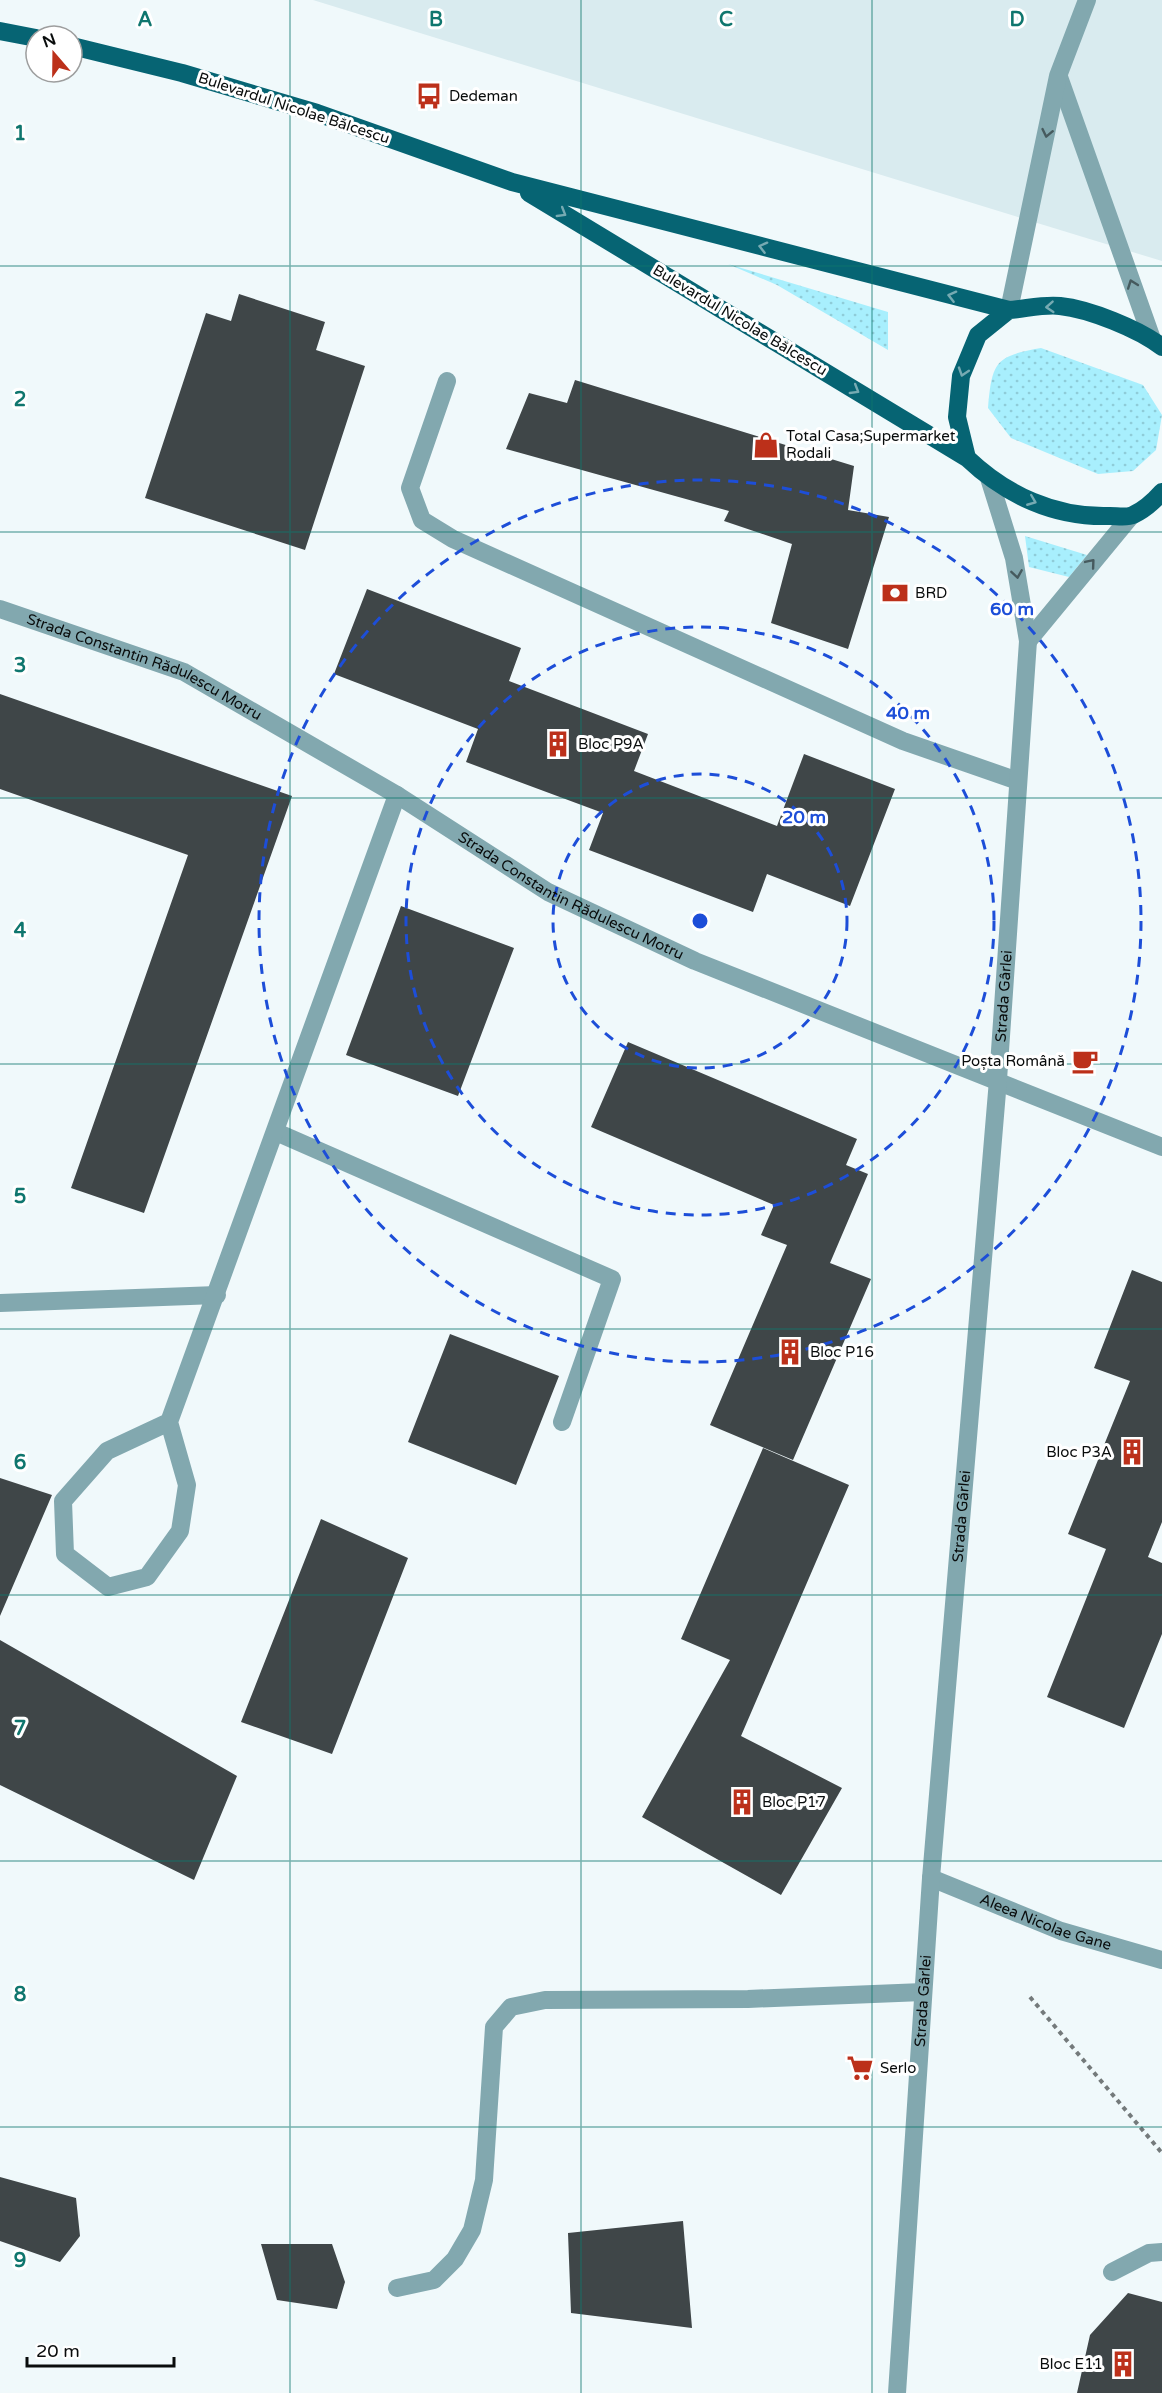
<svg xmlns="http://www.w3.org/2000/svg" width="1162" height="2393" viewBox="0 0 1162 2393" font-family="'Varela Round',sans-serif">
	<style>
		.built { fill: #d9ebef }
		.grass { fill: url(#grass-dots) }
		.building { fill: #3f4648 }
		.lines { fill: none; stroke-linecap: round; stroke-linejoin: round }
		.path { stroke: #747a7b; stroke-width: 4; stroke-dasharray: 4.5 4.5; stroke-linecap: butt }
		.minor { stroke: #82a8af; stroke-width: 18 }
		.major { stroke: #066473; stroke-width: 18 }
		.oneway { stroke: #465a5e }
		.oneway2 { stroke: #76aab2 }
		.grid { fill: none; stroke: #0f766e; stroke-width: 1.5; stroke-opacity: 0.55 }
		.ring { fill: none; stroke: #1d4ed8; stroke-width: 3; stroke-dasharray: 10 8 }
		.labels { text-anchor: middle; dominant-baseline: central; stroke-width: 6; stroke-linejoin: round; paint-order: stroke }
		.poi-label { font-size: 15px; fill: #090c0c; stroke: #fff; text-anchor: start }
		.street-label { font-size: 15px; fill: #090c0c; stroke: #fff }
		.grid-label { font-size: 20px; text-anchor: middle; font-weight: bold; fill: #0f766e; stroke: #fff; stroke-width: 6; stroke-linejoin: round; paint-order: stroke }
		.centre { fill: #1d4ed8; stroke: #fff; stroke-width: 3 }
		.ring-label { font-size: 18px; text-anchor: middle; font-weight: bold; fill: #1d4ed8; stroke: #fff; stroke-width: 6; stroke-linejoin: round; paint-order: stroke }
	</style>
	<defs>
		<pattern id="grass-dots" width="8" height="8" patternUnits="userSpaceOnUse" patternTransform="scale(1.5)"><rect width="8" height="8" fill="#a8effd"/><path d="M2 2h.1M6 6h.1" fill="none" stroke="#8fccd8" stroke-width="1.8" stroke-linecap="round"/></pattern>
	</defs>
	<rect width="100%" height="100%" fill="#f0f9fb"/>
	<path class="built" d="M313,0h849v261l-79,-24z"/>
	<path class="grass" d="M728,264l160,48v38l-111,-65z
		M1041,348l102,37 19,30 -6,35 -23,21 -35,3 -87,-36 -23,-30c4,-46 7,-52 53,-60z
		M1025,536l62,19 -18,22 -40,-10z"/>
	<path class="building" d="M239,294l86,28 -9,28 49,16 -60,184 -160,-52 61,-185 25,8z
		M575,380l279,86 -6,44 41,7 -41,132 -77,-26 21,-79 -68,-23 5,-10 -223,-62 23,-56 38,10z
		M367,589l154,59 -12,33 139,53 -14,37 143,55 27,-72 91,35 -45,117 -83,-32 -14,38 -164,-62 14,-37 -137,-51 12,-33 -144,-55z
		M0,694l292,102 -148,417 -73,-25 117,-333 -188,-66z
		M401,906l113,42 -56,148 -112,-41z
		M628,1042l229,97 -11,26 22,9 -38,89 41,16 -78,181 -83,-35 77,-180 -26,-10 13,-30 -183,-78z
		M1132,1270l30,12v240l-14,35 14,6v71l-38,94 -77,-31 59,-148 -38,-15 62,-153 -36,-13z
		M450,1334l109,42 -43,109 -108,-43z
		M763,1448l86,37 -108,251 101,52 -61,107 -139,-78 88,-157 -49,-21z
		M0,1478l52,17 -52,121z
		M321,1519l87,39 -76,196 -91,-32z
		M0,1640l237,136 -43,104 -194,-95z
		M0,2177l76,21 4,38 -20,26 -60,-21z
		M683,2221l9,107 -121,-15 -3,-80z
		M261,2244h71l13,38 -8,27 -60,-9z
		M1128,2293l34,9v91h-85l13,-58z"/>
	<g class="lines">
		<path class="path" d="M1030,1997l132,156"/>
		<g class="minor">
			<path d="M1059,77l93,262"/>
			<path d="M1009,310l49,-234 29,-76"/>
			<path d="M447,381l-37,107 12,32 31,19 450,202 115,40"/>
			<path id="s1" d="M0,609l184,63 213,123 151,97 147,69 467,186"/>
			<path d="M1028,641l103,-125"/>
			<path d="M276,1132l336,147 -50,143"/>
			<path d="M0,1303l217,-8"/>
			<path d="M169,1422l-62,29 -44,50 2,53 43,33 39,-10 33,-46 7,-46 -18,-63 228,-627"/>
			<path id="s2" d="M931,1878l130,53 101,29"/>
			<path d="M1112,2272l37,-19 13,-1"/>
			<path d="M397,2288l37,-8 21,-21 17,-29 12,-50 10,-153 17,-20 34,-7 203,-1 175,-7"/>
			<path id="s3" d="M897,2393l34,-515 67,-798 30,-439 -14,-83 -25,-80"/>
		</g>
		<path class="major" d="M0,31l36,7
			M72,46l110,27 135,40 195,69 497,128c16,-1 35,-6 51,-4 29,3 79,23 102,41
			M529,193l438,265c39,37 88,60 143,58 7,0 17,2 23,-1 11,-5 21,-14 29,-23
			M967,458l-10,-41 4,-41 17,-41 31,-25"/>
	</g>
	<defs><path id="oneway-chevron" d="M-2-3.5L2.5 0L-2 3.5" fill="none" stroke-width="1.6" stroke-linecap="round" stroke-linejoin="round" transform="scale(1.5)"/></defs>
	<g class="oneway">
		<use href="#oneway-chevron" transform="translate(1047 133) rotate(102)"/>
		<use href="#oneway-chevron" transform="translate(1132 284) rotate(-110)"/>
		<use href="#oneway-chevron" transform="translate(1091 563) rotate(-50)"/>
		<use href="#oneway-chevron" transform="translate(1017 574) rotate(81)"/>
	</g>
	<g class="oneway2">
		<use href="#oneway-chevron" transform="translate(562 213) rotate(31)"/>
		<use href="#oneway-chevron" transform="translate(763 247) rotate(-166)"/>
		<use href="#oneway-chevron" transform="translate(952 296) rotate(-166)"/>
		<use href="#oneway-chevron" transform="translate(1050 307) rotate(176)"/>
		<use href="#oneway-chevron" transform="translate(963 372) rotate(108)"/>
		<use href="#oneway-chevron" transform="translate(855 390) rotate(31)"/>
		<use href="#oneway-chevron" transform="translate(1032 501) rotate(22)"/>
	</g>
	<path class="grid" d="M290,0v2393M581,0v2393M872,0v2393M0,266h1162M0,532h1162M0,798h1162M0,1064h1162M0,1329h1162M0,1595h1162M0,1861h1162M0,2127h1162"/>
	<g class="ring">
		<circle cx="700" cy="921" r="147"/>
		<circle cx="700" cy="921" r="294"/>
		<circle cx="700" cy="921" r="441"/>
	</g>
	<defs>
		<g id="bus-bare" transform="scale(2.07)"><path d="M-5-6H5V4H4V6H2V4H-2V6H-4V4H-5ZM-3.5-4V0h7V-4ZM-3.5 1.2v1.5H-2V1.2ZM2 1.2v1.5H3.5V1.2Z" fill="#bc301a" stroke="#fff" stroke-width="2.5" paint-order="stroke"/></g>
		<g id="shop-bare" transform="scale(2.07)"><path d="M-5-2.5h2.3a2.7 3.5 0 0 1 5.4 0H5L5.5 6h-11ZM-1.5-2.5h3a1.5 2.3 0 0 0-3 0Z" fill="#bc301a" stroke="#fff" stroke-width="2.5" paint-order="stroke"/></g>
		<g id="bank-bare" transform="scale(2.07)"><path d="M-6-4H6V4H-6ZM0-2.3a2.3 2.3 0 1 0 0 4.6a2.3 2.3 0 1 0 0-4.6Z" fill="#bc301a" stroke="#fff" stroke-width="2.5" paint-order="stroke"/></g>
		<g id="building-bare" transform="scale(2.07)"><path d="M-4-6H4V6H1V3H-1V6H-4ZM-2.5-4.3h1.7v1.8h-1.7ZM.8-4.3h1.7v1.8H.8ZM-2.5-1h1.7V.8h-1.7ZM.8-1h1.7V.8H.8Z" fill="#bc301a" stroke="#fff" stroke-width="2.5" paint-order="stroke"/></g>
		<g id="cafe-bare" transform="scale(2.07)"><path d="M-5.5-4.5H6V0H3Q3 3.5 0 3.5H-2.5Q-5.5 3.5-5.5 0ZM3-3.2v2h1.7v-2ZM-6 4.5H4V6H-6Z" fill="#bc301a" stroke="#fff" stroke-width="2.5" paint-order="stroke"/></g>
		<g id="supermarket-bare" transform="scale(2.07)"><path d="M-6-5.5h2.5l.6 2H6L4.5 2H-2.5L-4.4-4H-6ZM-1.5 3.2a1.3 1.3 0 1 0 .1 0ZM3 3.2a1.3 1.3 0 1 0 .1 0Z" fill="#bc301a" stroke="#fff" stroke-width="2.5" paint-order="stroke"/></g>
	</defs>
	<g fill-rule="evenodd">
		<use href="#bus-bare" x="429" y="96"/>
		<use href="#shop-bare" x="766" y="445"/>
		<use href="#bank-bare" x="895" y="593"/>
		<use href="#building-bare" x="558" y="744"/>
		<use href="#cafe-bare" x="1085" y="1061"/>
		<use href="#building-bare" x="790" y="1352"/>
		<use href="#building-bare" x="1132" y="1452"/>
		<use href="#building-bare" x="742" y="1802"/>
		<use href="#supermarket-bare" x="860" y="2068"/>
		<use href="#building-bare" x="1123" y="2364"/>
	</g>
	<g class="labels">
		<g class="poi-label">
			<text x="449" y="96">Dedeman</text>
			<text x="786" y="436">Total Casa;Supermarket<tspan x="786" dy="17">Rodali</tspan></text>
			<text x="915" y="593">BRD</text>
			<text x="578" y="744">Bloc P9A</text>
			<text x="1065" y="1061" text-anchor="end">Poșta Română</text>
			<text x="810" y="1352">Bloc P16</text>
			<text x="1112" y="1452" text-anchor="end">Bloc P3A</text>
			<text x="762" y="1802">Bloc P17</text>
			<text x="880" y="2068">Serlo</text>
			<text x="1103" y="2364" text-anchor="end">Bloc E11</text>
		</g>
		<g class="street-label">
			<text transform="translate(294 108) rotate(18)">Bulevardul Nicolae Bălcescu</text>
			<text transform="translate(740 320) rotate(31)">Bulevardul Nicolae Bălcescu</text>
			<text stroke="none"><textPath href="#s1" startOffset="156">Strada Constantin Rădulescu Motru</textPath></text>
			<text stroke="none"><textPath href="#s1" startOffset="642">Strada Constantin Rădulescu Motru</textPath></text>
			<text stroke="none"><textPath href="#s3" startOffset="1401">Strada Gârlei</textPath></text>
			<text stroke="none"><textPath href="#s3" startOffset="879">Strada Gârlei</textPath></text>
			<text stroke="none"><textPath href="#s2" startOffset="123">Aleea Nicolae Gane</textPath></text>
			<text stroke="none"><textPath href="#s3" startOffset="393">Strada Gârlei</textPath></text>
		</g>
	</g>
	<g class="grid-label">
		<text x="145" y="26">A</text>
		<text x="436" y="26">B</text>
		<text x="726" y="26">C</text>
		<text x="1017" y="26">D</text>
		<text x="20" y="140">1</text>
		<text x="20" y="406">2</text>
		<text x="20" y="672">3</text>
		<text x="20" y="937">4</text>
		<text x="20" y="1203">5</text>
		<text x="20" y="1469">6</text>
		<text x="20" y="1735">7</text>
		<text x="20" y="2001">8</text>
		<text x="20" y="2267">9</text>
	</g>
	<circle cx="700" cy="921" r="9" class="centre"/>
	<g class="ring-label">
		<text x="1012" y="615">60 m</text>
		<text x="908" y="719">40 m</text>
		<text x="804" y="823">20 m</text>
	</g>
	<g transform="translate(54 54) rotate(340)"><circle r="28" fill="#ffffff" stroke="#9d9e9e" stroke-width="1.5"/>
	<path d="M0-4.5L10 22L0 15L-10 22Z" fill="#bc301a"/>
	<text y="-9" font-size="16" font-weight="bold" text-anchor="middle" fill="#090c0c">N</text>
	</g>
	<path d="M27 2357v9h147v-9" fill="none" stroke="#090c0c" stroke-width="3"/>
	<text x="36" y="2357" font-size="18" fill="#090c0c" stroke="#ffffff" stroke-width="4.5" paint-order="stroke">20 m</text>
</svg>
